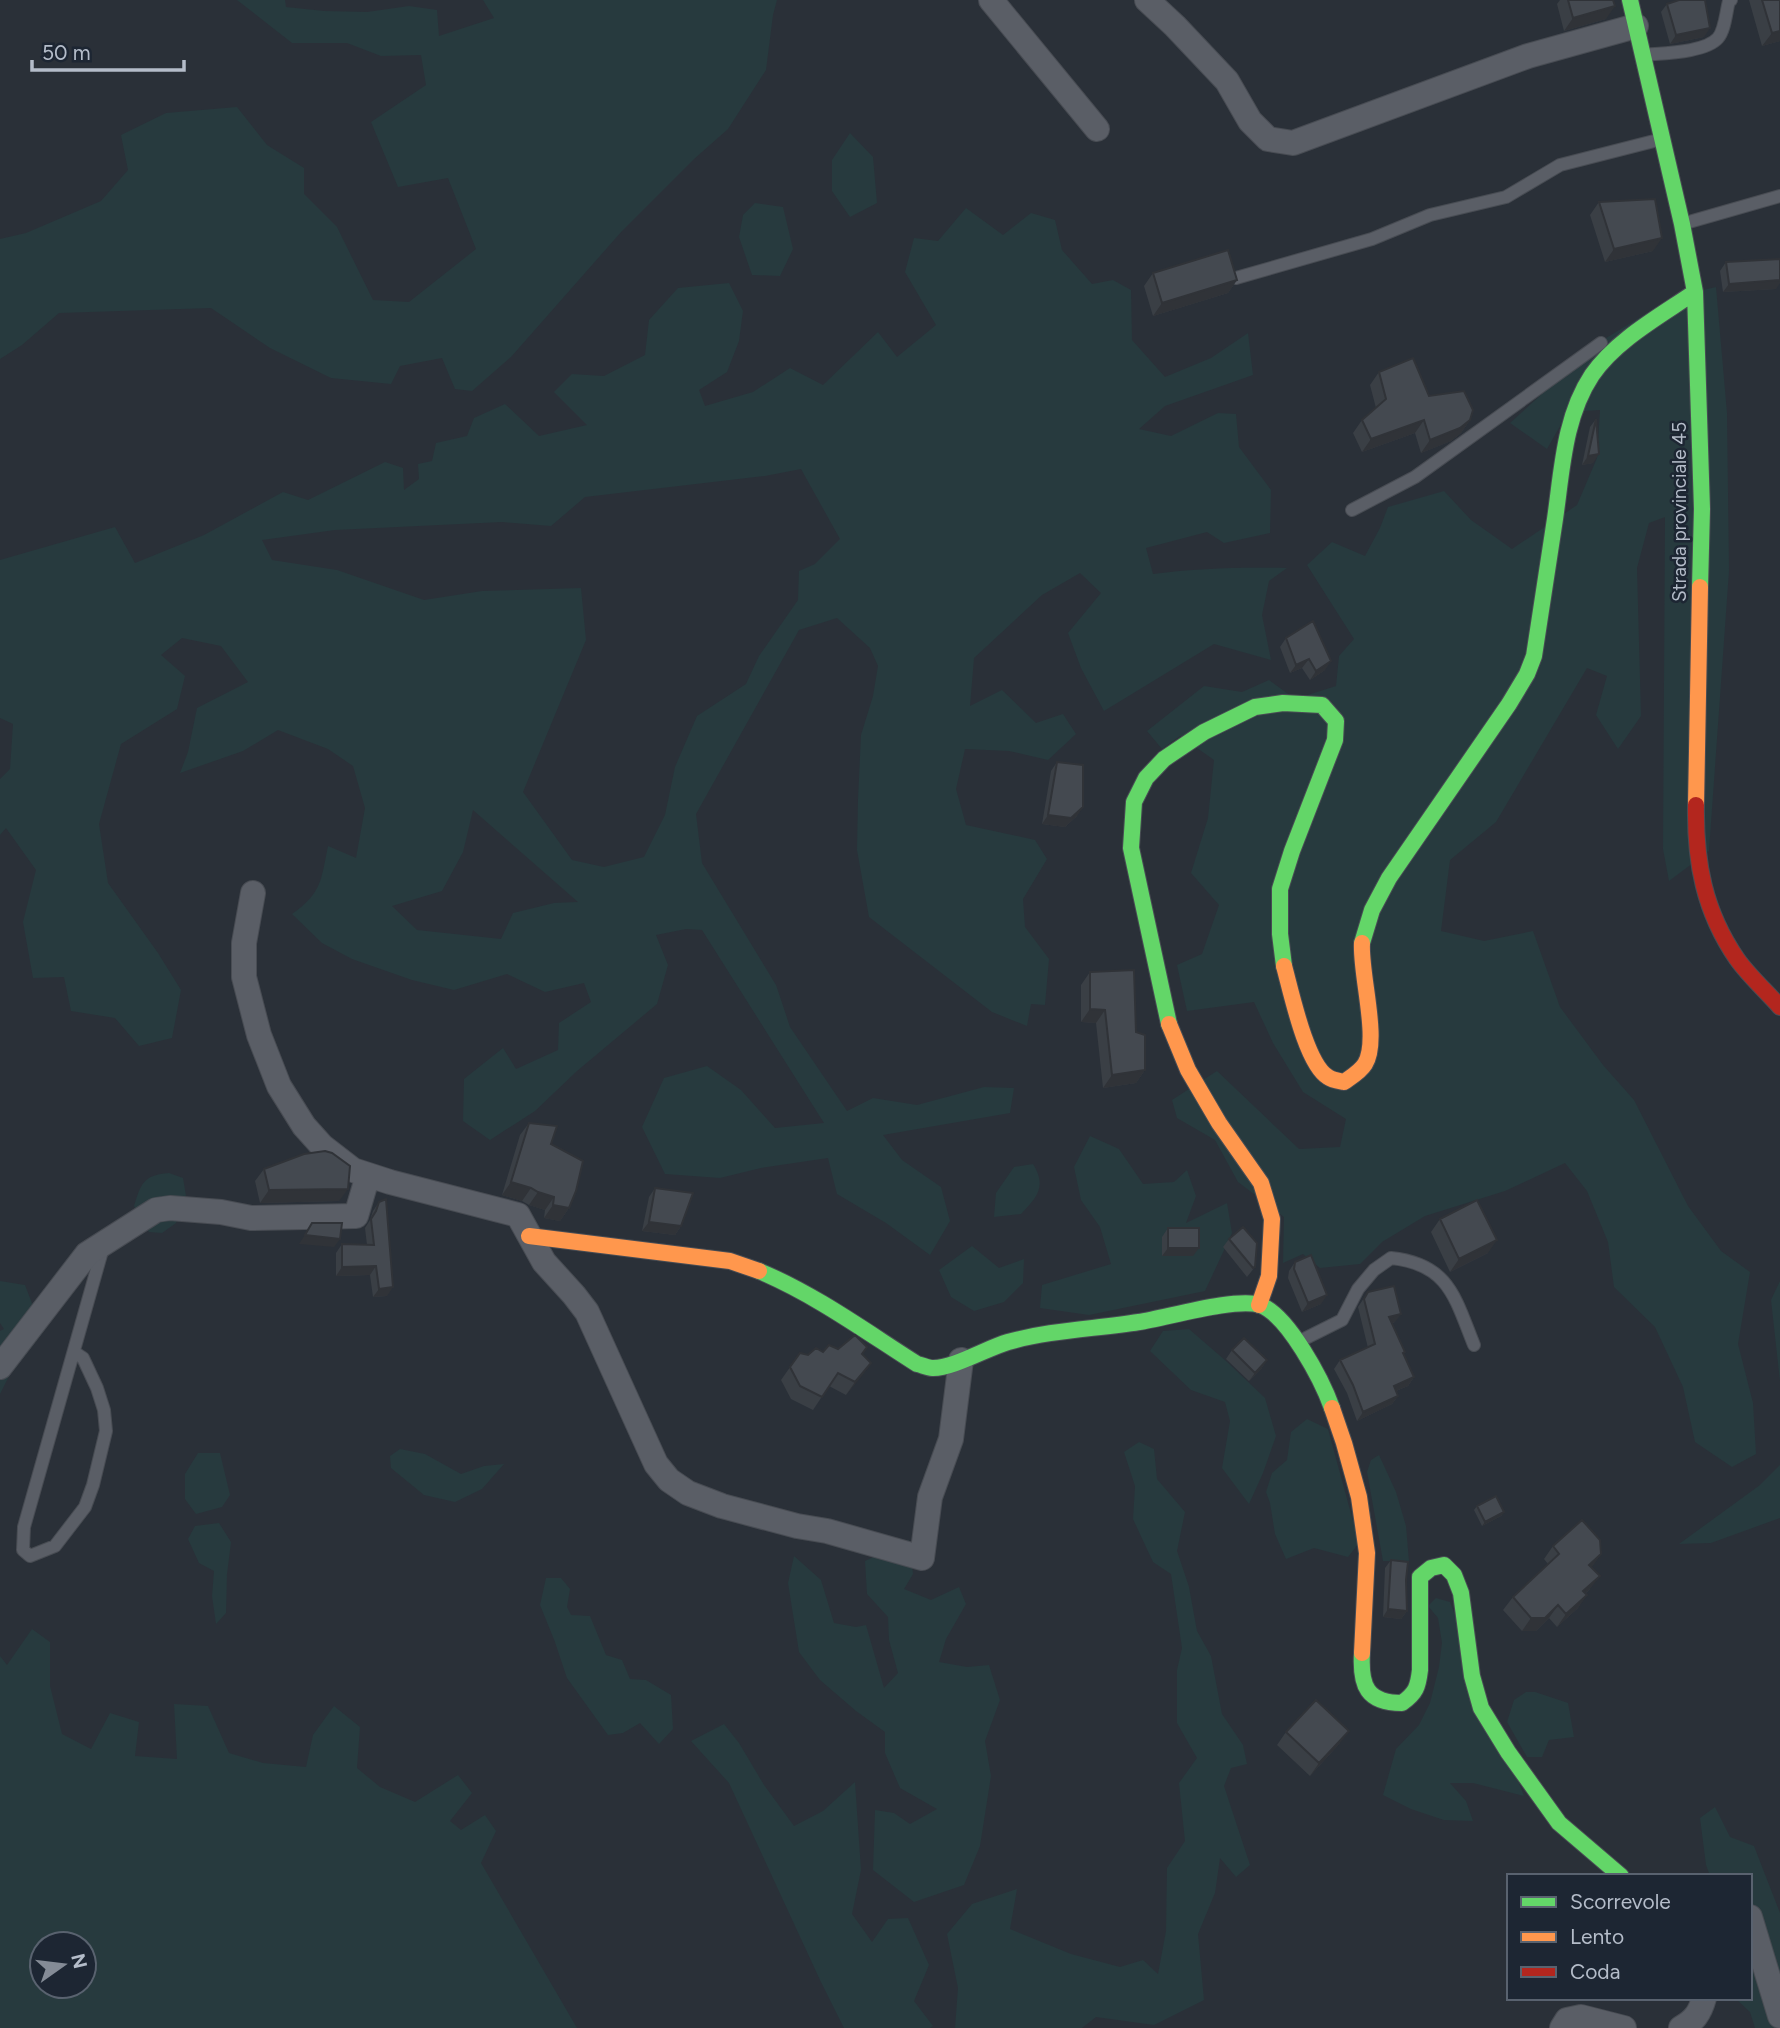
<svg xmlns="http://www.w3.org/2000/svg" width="1780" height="2028" viewBox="0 0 1780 2028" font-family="Figtree,sans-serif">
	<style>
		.green { fill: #273a3e; fill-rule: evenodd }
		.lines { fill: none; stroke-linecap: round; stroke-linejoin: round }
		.lane-casing { stroke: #484c53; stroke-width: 14 }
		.street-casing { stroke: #484c53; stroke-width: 26 }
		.fast-casing { stroke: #484c53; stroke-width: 18 }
		.slow-casing { stroke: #484c53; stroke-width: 18 }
		.jam-casing { stroke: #484c53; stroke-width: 18 }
		.lane { stroke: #5a5e66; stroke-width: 12 }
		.street { stroke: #5a5e66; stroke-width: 24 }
		.fast { stroke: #63d668; stroke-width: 16 }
		.slow { stroke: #ff974d; stroke-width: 16 }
		.jam { stroke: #b3261e; stroke-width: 16 }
		.wall { fill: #3a3f45 }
		.shaded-wall { fill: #303338 }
		.building { fill: #444950; stroke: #303338; stroke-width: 2 }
		.labels { text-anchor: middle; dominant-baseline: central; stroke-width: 5; stroke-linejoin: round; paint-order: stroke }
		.street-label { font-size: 19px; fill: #b4bcc9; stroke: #1d2633 }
	</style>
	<rect width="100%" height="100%" fill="#2a3038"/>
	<path class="green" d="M237,0h48l1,7 38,4 43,1 42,-6 28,4 2,26 55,-18 -11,-18h294l-4,15 -7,55 -38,59 -34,30 -72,72 -111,126 -39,34 -17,-2 -13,-31 -42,8 -9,18 -60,-6 -61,-30 -59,-40 -152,5 -37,32 -22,14v-120l26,-6 75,-32 27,-31 -7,-35 45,-22 71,-6 30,38 37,23v26l33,33 36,73 36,2 67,-53 -28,-71 -50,9 -27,-65 55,-37 -5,-30 -40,1 -34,-13h-55z
		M850,133l23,24 4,46 -27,14 -18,-26v-31z
		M755,203l28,4 10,42 -13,27 -28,-1 -13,-38 4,-22z
		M966,208l37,27 28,-22 24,7 7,30 30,34 21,-4 18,10 1,50 33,37 46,-19 37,-25 5,42 -88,31 -26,23 32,7 47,-23 18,1 3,33 32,43 -1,43 -46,10 -17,-11 -61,16 7,26c45,-6 89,-7 134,-6l-18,13 -7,34 9,45 -57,-16 -110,67 -23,-43 -13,-35 33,-40 -21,-20 -38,22 -68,63 -4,48 32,-16 34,33 27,-9 13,20 -28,26 -39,-9 -44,-2 -9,40 10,36 69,15 12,19 -24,40 2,28 24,32 -4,46 -14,-1 -4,22 -35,-14 -123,-95 -12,-67 1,-51 3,-64 12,-39 5,-30 -8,-18 -33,-30 -38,12 -103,184 6,49 74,122 14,42 57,84 26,-13 44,7 67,-18 30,1 -4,25 -127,22 19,25 39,27 9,34 -20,34 -44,-32 -49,-29 -9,-36 -67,10 -41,10 -55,-4 -23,-47 22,-49 43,-12 34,24 34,38 49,-5 -122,-193 -16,-1 -30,6 12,30 -11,39 -80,67 -42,40 -45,29 -27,-19 1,-42 39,-31 13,21 42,-19 1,-27 32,-21 -7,-19 -39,9 -38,-18 -53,16 -42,-10 -60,-21 -30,-16 -30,-29c30,-21 29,-34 36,-68l28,12 9,-50 -12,-42 -25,-17 -50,-19 -35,21 -63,22 8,-21 9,-44 51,-26 -27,-36 -39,-8 -21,17 24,21 -8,33 -56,35 -22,80 9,59 50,70 23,37 -9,48 -33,8 -24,-28 -44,-7 -7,-34 -31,1 -10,-56 13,-52 -30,-42 -6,7v-56l10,-10 3,-45 -13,-6v-158l115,-33 20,36 69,-28 79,-43 25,8 77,-38 18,6 1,22 15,-11 -1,-15 14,-3 4,-18 31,-7 7,-18 31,-14 34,32 48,-11 -33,-33 18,-18 32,2 41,-21 4,-35 29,-32 51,-5 14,28 -4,30 -12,31 -28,18 6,16 48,-14 37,-24 33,17 55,-53 19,25 39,-32 -31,-53 9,-34 24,3zM801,469l39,70 -25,25 -16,7 -1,29 -39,56 -13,28 -49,32 -22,51 -10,48 -21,42 -40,10 -32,-7 -49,-68 63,-152 -5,-52 -99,3 -58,9 -87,-30 -65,-10 -10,-20 73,-10 167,-8 49,4 34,-29 180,-21zM473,810l105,92 -24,1 -41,10 -12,26 -84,-9 -25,-24 50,-15 21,-39z
		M1716,287l11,126 2,158 -20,280 -40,30 -6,-32 2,-332 -16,6 -12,45 4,148 -23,33 -22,-34 11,-39 -20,-8 -91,154 -46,38 -9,71 43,10 49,-10 27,76 43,58 31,35 54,106 33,45 29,21 -12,72 15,59 3,51 -24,13 -37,-25 -12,-55 -28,-60 -41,-40 -6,-45 -21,-51 -22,-28 -60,28 -80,25 -43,26 -22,22 -40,4 -17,-14 -20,9 1,-46 -46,-35 -23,-42 -38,-22 -5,-18 45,-29 82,78 41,-2 6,-28 -43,-27 -30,-49 -19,-41 -67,9 -10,-46 25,-11 17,-49 -28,-32 17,-55 6,-58 -34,-24 -18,13 -15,-18 57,-45 38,6 27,-12 26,19 41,-13 3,-30 15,-17 -47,-74 25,-23 33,14 15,-28 8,-21 56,-16 27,29 41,29 65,-44 20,-47 3,-48 -32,2 -21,37 -37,-26 88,-80 75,-46z
		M1090,1136l29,13 24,35 31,-2 13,-12 9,26 -10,27 41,-20 5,30 -27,58 -116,24 -49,-7 2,-23 69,-21 -11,-37 -19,-27 -7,-33z
		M1033,1164c14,23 4,33 -12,50l-27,3 2,-24 18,-26z
		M169,1173l14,5 3,18 -10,27 -14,10 -13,-1 -15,-26c7,-22 9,-31 35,-33z
		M972,1246l27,22 25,-9 -1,24 -19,19 -30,9 -23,-14 -12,-27z
		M0,1281l25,4 18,47 -34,44 -9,18v-63l4,-2 -4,-6z
		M1780,1281v100l-9,-81z
		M1189,1329l37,32 39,37 11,38 -13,37 -14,31 -27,-36 8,-47 -5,-19 -34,-12 -41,-39 13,-20z
		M1307,1419l21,10 31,114 -11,14 -34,-9 -28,11 -11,-25 -5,-31 -4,-11 6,-19 15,-13 4,-28z
		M1139,1442l15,7 3,30 28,33 -8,39 12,36 8,44 14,25 11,58 21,31 4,19 -16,4 -7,18 26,79 -14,12 -16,-19 -5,35 -17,41 6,66 -50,25 -58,-8 -14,11h-127l3,-40 -11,-54 25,-30 45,-15 -7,40 61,25 49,13 23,-7 15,14 8,-43 1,-63 18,-27 -6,-58 18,-25 -20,-35v-53l5,-22 -11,-74 -18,-12 -20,-43 2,-33 -11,-34z
		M400,1449l25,5 36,20 23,-8 20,-2 -22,25 -27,13 -31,-7 -33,-27 -1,-12z
		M198,1453h22l10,42 -8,12 -26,7 -11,-15v-25z
		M1379,1455l17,37 10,34 3,35h-26l-16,-89 4,-12z
		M1780,1465v53l-69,25 -32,1 81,-59z
		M219,1523l12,19 -4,32 -1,39 -10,11 -4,-28 2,-25 -15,-8 -11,-24 7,-13z
		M909,1540l4,34 -9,15 27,11 28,-13 7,17 -20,35 -7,23 28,5 22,-2 11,35 -15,41 6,35 -11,70 -16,39 -50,17 -41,-32 2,-60 19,3 16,11 27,-15 -37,-21 -15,-35v-21l-29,-21 -36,-31 -21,-28 -11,-69 6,-27 27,24 13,43 22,4 10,-2 18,63 14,-15 -9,-33 -1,-23 -21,-23 -2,-33z
		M546,1578h15l9,11 -3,18 4,8 19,1 16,39 16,5 8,19 16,1 25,15 2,34 -14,15 -19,-21 -17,10 -15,2 -41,-57 -12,-36 -15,-37z
		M1436,1598l14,4 74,194 -51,-13h-23l16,18 7,20 -29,-1 -33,-11 -28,-14 13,-46 23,-24 11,-22 9,-36 3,-24 -4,-25 -10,-12z
		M32,1629l18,13v44l12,48 29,15 19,-36 29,9 -4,34 42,3 -3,-55 34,2 21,47 34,10 43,4 7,-32 21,-29 26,21 -3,41 23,19 35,15 43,-27 14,18 -22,28 11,9 24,-15 11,16 -15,32 96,165h-577v-372l7,9zM42,1944h42v42h-42z
		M1526,1692h9l33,11 6,34 -25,3 -7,17h-15l-20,-35 7,-22z
		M724,1724l15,19 25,42 30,41 29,-15 32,-29 6,88 -9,44 20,28 16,-23 20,-1 21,47 -15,36 19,25 -3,2h-86l-24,-48 -91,-197 -38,-42z
		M1715,1807l15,30 24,9 26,67v115h-25l-5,-16 -15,-14h15v-122h-40l-4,-11 -6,-47z"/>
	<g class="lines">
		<g class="lane-casing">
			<path id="lane" d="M1643,55c18,-2 62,-2 75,-17 7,-8 8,-26 11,-37l2,-1
				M1682,224l98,-28
				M1236,278l136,-39 58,-24 76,-18 54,-32 102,-26
				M1352,510l63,-33 186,-134
				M1298,1342l44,-22 16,-31 16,-19 17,-12c58,6 64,40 83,87
				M74,1352l9,6 14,30 7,22 2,21 -13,54 -8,22 -30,39 -25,10 -7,-6 1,-23 80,-283"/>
		</g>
		<g class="street-casing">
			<path id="street" d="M991,0l106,129
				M1147,0l28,26 52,55 23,40 18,18 25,4 235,-87 108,-30
				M253,893l-9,50v34l15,58 20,51 25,40 18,20 31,24 37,12 128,33 26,47 30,33 13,17 69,152 13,16 19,13 34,13 75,20 30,5 95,27 8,-61 21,-58 10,-79
				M0,1367l87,-113 69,-44 14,-2 51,4 30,6 105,-2 12,-41
				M1750,1917l30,99
				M1562,2028l5,-8 14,-3 43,11
				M1681,2028c13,-7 19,-15 23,-30"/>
		</g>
		<g class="fast-casing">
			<path id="fast" d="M1630,0l52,224 13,68 7,217 -2,78
				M1362,943l10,-33 17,-32 120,-174 18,-30 7,-18c7,-46 14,-91 21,-137 7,-48 9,-102 37,-144 24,-35 68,-59 103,-83
				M1169,1024l-38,-176 3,-46 12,-24 18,-19 40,-27 51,-25 28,-4 39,2 14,16 -1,19 -43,111 -12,38v45l4,32
				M759,1271c57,24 106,60 158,93 5,1 11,4 15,4 20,1 55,-20 76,-26 43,-12 87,-13 131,-20 27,-4 97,-25 121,-17 28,10 62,75 72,103
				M1362,1653c-2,33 5,50 40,50 14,-10 16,-16 18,-33v-93l11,-9 13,-3 10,10 7,18 11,83 9,32 27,44 51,71 62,53"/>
		</g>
		<g class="slow-casing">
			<path id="slow" d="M1696,805l4,-218
				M1284,966c7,25 22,98 44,111 4,3 11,4 16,5 7,-5 16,-10 21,-18 15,-24 -5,-90 -3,-121
				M1169,1024l19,46 31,53 42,60 11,36 -3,57 -10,29
				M529,1236l201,25 29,10
				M1332,1408l12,35 15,54 8,56 -5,100"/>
		</g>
		<g class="jam-casing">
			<path id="jam" d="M1696,805c-1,57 8,106 41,154 12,17 29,32 43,48"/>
		</g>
		<use href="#lane" class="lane"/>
		<use href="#street" class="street"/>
		<use href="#fast" class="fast"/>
		<use href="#slow" class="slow"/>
		<use href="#jam" class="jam"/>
	</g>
	<path class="wall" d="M1560,0h53l-7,19 -42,12 -7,-27z
		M1749,0h31v41l-18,5z
		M1667,4l37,33 -34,7 -9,-32z
		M1599,202l54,49 -48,11 -15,-47z
		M1726,262l50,27 -53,3 -3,-21z
		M1153,273l84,7 -9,13 -75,23 -9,-30z
		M1379,372l50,24 41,24 -9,13 -10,8 -30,12 -6,-20 -53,19 -9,-19 9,-13 14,-12 -6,-23z
		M1596,419l-3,44 -11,2 8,-38z
		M1286,638l39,32 -15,10 -8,-12 -12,5 -10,-26z
		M1057,762l20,54 -12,11 -23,-3 9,-53z
		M1090,972l46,60 9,38 -9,13 -33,5 -7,-65 -15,-1v-37z
		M529,1123l22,21 18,64 -9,13 -16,-3 1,-8 -16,-5 -7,-4 -20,-6 18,-60z
		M264,1169l75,32 -79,2 -5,-22z
		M655,1188l26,38 -6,9 -33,-4 7,-34z
		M379,1202l8,94 -14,1 -3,-22 -34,1v-23l6,-9 25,1 -2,-17 5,-8 3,-9z
		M1440,1219l48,34 -38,19 -19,-40z
		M1168,1228l25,28h-31v-19z
		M1229,1239l26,28 -8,10 -24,-30z
		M1295,1262l26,42 -19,8 -14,-34 1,-7z
		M1368,1292l27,30 -3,1 11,31 11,23 -6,9 -12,5 2,5 -6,8 -35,17 -10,-28 -13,-24 6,-9 28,-12 -10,-41z
		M838,1349l24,5 9,9 -25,32 -17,-9 -16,24 -22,-11 -10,-19 19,-27 8,2z
		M1232,1350l35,10 -6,9 -12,12 -23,-22z
		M1477,1506l27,6 -3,4 -19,10 -8,-16z
		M1553,1546l39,21 -2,22 -4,4 -8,15 -21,19 -8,-9 -13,13h-14l-19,-21 10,-13 35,-33 -4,-5z
		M1391,1560l15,20 1,31 -6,8 -18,-2 2,-49z
		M1286,1732l54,11 -30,33 -33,-31z"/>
	<path class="shaded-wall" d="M1615,6l-9,13 -42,12 9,-13z
		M1710,28l-6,9 -34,7 6,-9z
		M1780,31v10l-18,5 10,-13z
		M1662,238l-9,13 -48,11 9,-13z
		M1237,280l-9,13 -75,23 9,-13z
		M1780,280v3l-4,6 -53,3 6,-8z
		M1424,420l-9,13 -53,19 9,-13z
		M1470,420l-9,13 -10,8 -30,12 9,-13z
		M1599,454l-6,9 -11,2 6,-9z
		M1309,659l-7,9 -12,5 6,-8z
		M1331,661l-6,9 -15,10 6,-9z
		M1083,807l-6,9 -12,11 -23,-3 6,-9z
		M1090,1009l15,1 -9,13 -15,-1z
		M1145,1070l-9,13 -33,5 9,-13z
		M511,1182l20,6 -9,13 -20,-6z
		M348,1189l-9,12 -79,2 9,-13z
		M538,1192l16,5 -9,13 -16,-5z
		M553,1205l16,3 -9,13 -16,-3z
		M649,1222l32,4 -6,9 -33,-4z
		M305,1235l35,4 -6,8 -35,-3z
		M1497,1240l-9,13 -38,19 9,-13z
		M1168,1248h31l-6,8h-31z
		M376,1266l-6,9 -34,1 6,-9z
		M393,1287l-6,9 -14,1 6,-8z
		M1327,1295l-6,9 -19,8 6,-9z
		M1401,1314l-6,8 -12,3 6,-8z
		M1267,1360l-6,9 -12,12 6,-8z
		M871,1363l-9,13 -16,19 9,-13z
		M1414,1377l-6,9 -20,8 6,-8z
		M1398,1396l-6,8 -35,17 6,-9z
		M1504,1512l-3,4 -19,10 3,-4z
		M1601,1554l-9,13 -12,11 9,-13z
		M1600,1576l-10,13 -16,15 9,-13z
		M1587,1595l-9,13 -21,19 9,-13z
		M1558,1605l-9,13 -13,13h-14l9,-13z
		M1388,1609l19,2 -6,8 -18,-2z
		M1349,1731l-9,12 -30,33 9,-13z"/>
	<path class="building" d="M1568,0h45l2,6 -42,12z
		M1679,0h26l5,28 -34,7 -9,-31z
		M1762,0h18v31l-8,2z
		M1655,199l7,39 -48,11 -15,-47z
		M1228,250l9,30 -75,23 -9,-30z
		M1780,259v21l-51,4 -3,-22z
		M1413,358l16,38 35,-5 9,19 -3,10 -10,8 -30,12 -6,-20 -53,19 -9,-19 24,-21 -7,-27z
		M1596,419l3,35 -11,2z
		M1313,621l18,40 -15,10 -7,-12 -13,6 -10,-27z
		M1057,762l26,3v42l-12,11 -23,-3z
		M1134,970l2,62 9,3v35l-33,5 -7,-65 -15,-1v-37z
		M529,1123l28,3 -6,18 32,17 -7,30 -7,17 -16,-3 1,-8 -16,-5 -7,-4 -20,-6z
		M325,1151l7,2 18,13 -2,23 -79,1 -5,-21 40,-15z
		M655,1188l38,5 -12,33 -32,-4z
		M386,1199l7,88 -14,2 -3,-23 -34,1v-23l32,1 -3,-26 5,-8 3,-9z
		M1477,1200l20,40 -38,19 -19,-40z
		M312,1223h30l-2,16 -35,-4z
		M1243,1227l14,16 -2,24 -2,1 -24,-29z
		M1168,1228h31v20h-31z
		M1311,1255l16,40 -19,8 -14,-34 1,-7z
		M1394,1286l7,28 -12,3 16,35 -2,1 11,24 -20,9 4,10 -35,16 -10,-27 -13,-25 35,-16 -11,-45 4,-7z
		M855,1335l12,12 -5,7 9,9 -16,19 -17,-9 -16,24 -22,-11 -10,-19 10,-14 8,2 8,-7 7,4 6,-7 9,4z
		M1244,1338l23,22 -12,13 -23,-23z
		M1496,1496l8,16 -19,10 -8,-16z
		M1582,1520l18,20 1,14 -12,11 11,11 -17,15 4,4 -21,19 -8,-9 -13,13h-14l-18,-21 46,-43 -6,-8z
		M1391,1560l17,2 -2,18 1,31 -19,-2z
		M1316,1700l33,31 -30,32 -33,-31z"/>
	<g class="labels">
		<g class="street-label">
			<text transform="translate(1679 512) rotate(-90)">Strada provinciale 45</text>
		</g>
	</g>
	<rect x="1507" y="1874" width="245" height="126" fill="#1d2633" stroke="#59626f" stroke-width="2"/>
	<rect x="1521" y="1897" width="35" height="10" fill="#63d668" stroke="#59626f" stroke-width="2"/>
	<text x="1570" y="1909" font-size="21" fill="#b4bcc9">Scorrevole</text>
	<rect x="1521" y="1932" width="35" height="10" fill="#ff974d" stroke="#59626f" stroke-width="2"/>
	<text x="1570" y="1944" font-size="21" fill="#b4bcc9">Lento</text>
	<rect x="1521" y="1967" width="35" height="10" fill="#b3261e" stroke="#59626f" stroke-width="2"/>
	<text x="1570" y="1979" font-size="21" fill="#b4bcc9">Coda</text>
	<g transform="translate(63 1965) rotate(76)"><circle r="33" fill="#1d2633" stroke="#59626f" stroke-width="2"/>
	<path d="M0-5L12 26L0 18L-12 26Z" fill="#848b96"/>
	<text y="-10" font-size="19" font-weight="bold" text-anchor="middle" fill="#b4bcc9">N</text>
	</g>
	<path d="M32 60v10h152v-10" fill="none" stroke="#b4bcc9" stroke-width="3.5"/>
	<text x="42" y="60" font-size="21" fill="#b4bcc9" stroke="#1d2633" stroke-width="5" paint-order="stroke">50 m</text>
</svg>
